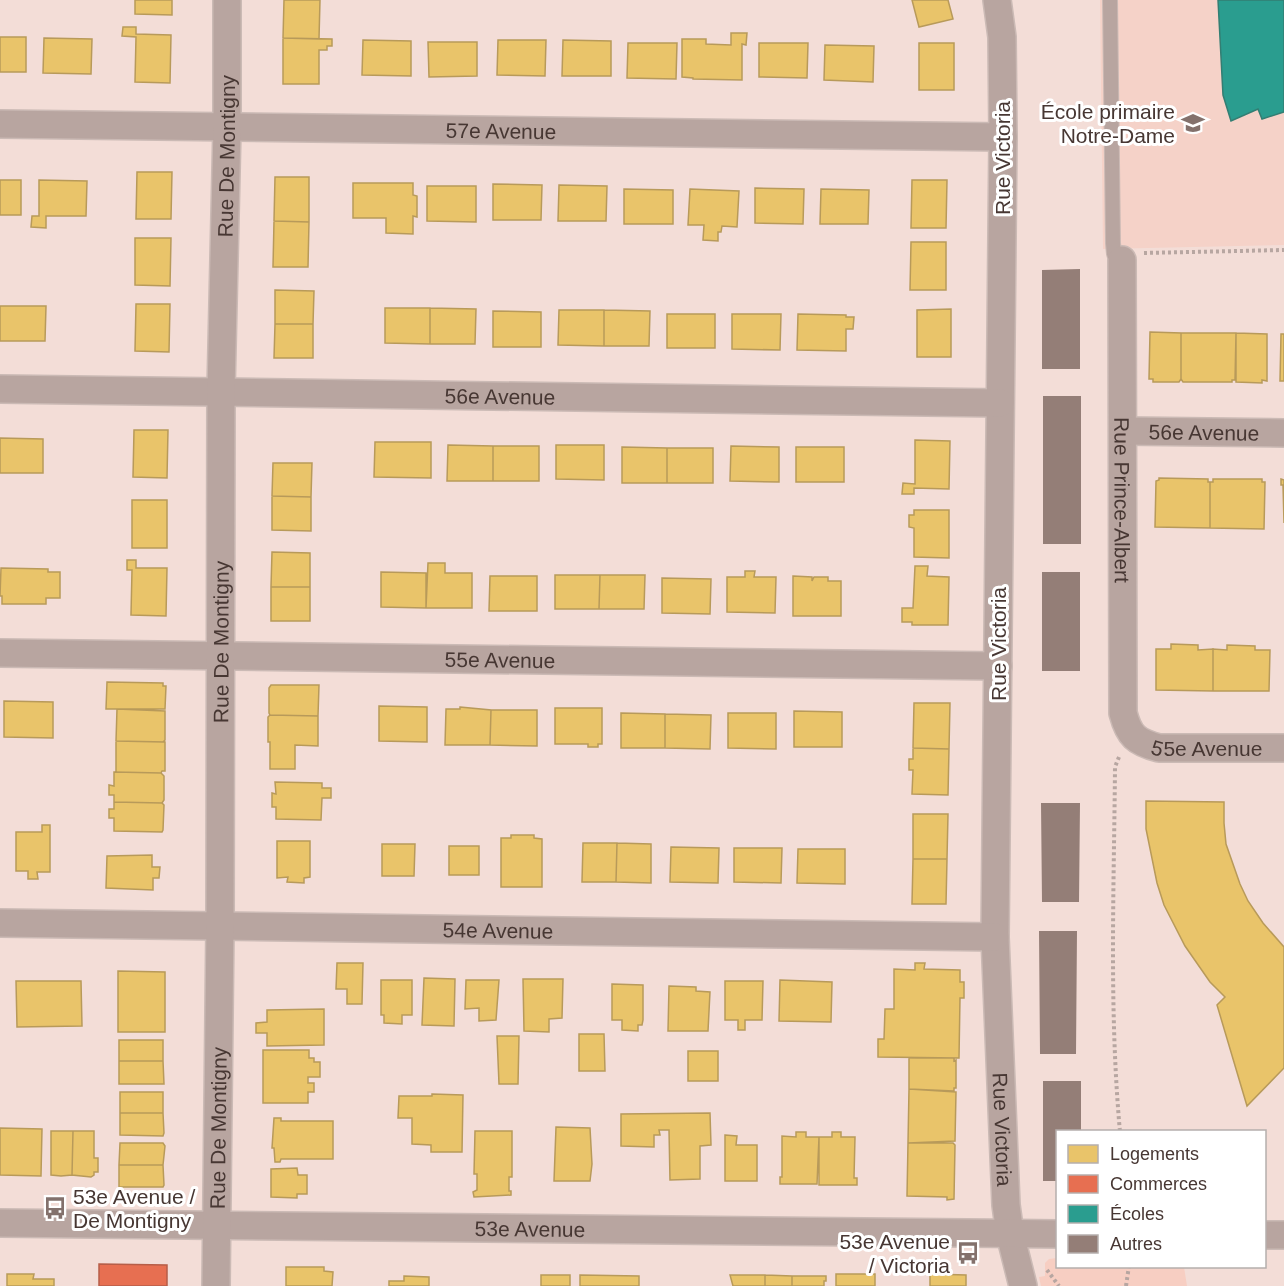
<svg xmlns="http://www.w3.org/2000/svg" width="1284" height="1286" viewBox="0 0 1284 1286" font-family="Arial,sans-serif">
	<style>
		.built { fill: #f5d2c8 }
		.green { fill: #f7cec2 }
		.homes { fill: #e9c46a; stroke: #b89a5a; stroke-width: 1.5 }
		.shops { fill: #e76f51; stroke: #b75e48; stroke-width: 1.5 }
		.schools { fill: #2a9d8f; stroke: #337e73; stroke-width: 1.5 }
		.building { fill: #947e77 }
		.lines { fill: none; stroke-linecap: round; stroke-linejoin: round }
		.service-casing { stroke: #cbbab5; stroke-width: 16 }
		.minor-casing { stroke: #cbbab5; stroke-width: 30 }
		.path { stroke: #b7a6a1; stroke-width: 4; stroke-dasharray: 3 3; stroke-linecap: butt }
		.service { stroke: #b8a5a0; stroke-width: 14 }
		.minor { stroke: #b8a5a0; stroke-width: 27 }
		.labels { text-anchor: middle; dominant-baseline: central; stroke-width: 6; stroke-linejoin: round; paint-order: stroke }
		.poi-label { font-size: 21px; fill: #473733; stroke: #fff; text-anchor: end }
		.street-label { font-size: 21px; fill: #473733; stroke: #fff }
	</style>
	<rect width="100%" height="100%" fill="#f3ddd7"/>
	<path class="built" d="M1100,0h184v245l-181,4z"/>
	<path class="green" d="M1057,1258l1,8 126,1 3,19h-146l-2,-9 6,-1v-13l4,-4z"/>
	<path class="homes" d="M135,0h37v15l-37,-1z
		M284,0h36l-1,39 -36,-1z
		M912,0h36l5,19 -34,8z
		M123,27h13v7l35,1 -1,48 -35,-1 1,-45 -14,-1z
		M731,33h16l-1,12 -4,-1v36l-49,-1v-1l-11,-1v-38h24v5l25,1z
		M0,37h26v35h-26z
		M44,38l48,1 -1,35 -48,-1z
		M283,38l49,1v7h-5v4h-8v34h-36z
		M363,40l48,1v35l-49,-1z
		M498,40h48l-1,36 -48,-1z
		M563,40l48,1v35h-49z
		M428,42h49v34l-48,1z
		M628,43h49l-1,36 -49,-1z
		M759,43h49l-1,35 -48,-1z
		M919,43h35v47h-35z
		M825,45l49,1 -1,36 -49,-2z
		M137,172h35l-1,47h-35z
		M275,177h34v45l-35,-1z
		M0,180h21v35h-21z
		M39,180l48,1 -1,35h-40v12l-15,-1 1,-11h7z
		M912,180h35l-1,48h-35z
		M353,183h60v12l4,1v21l-4,-1v18l-27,-1v-15h-33z
		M493,184l49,1 -1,35h-48z
		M559,185l48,1 -1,35h-48z
		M427,186h49v36l-49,-1z
		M755,188l49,1 -1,35 -48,-1z
		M624,189l49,1v34h-49z
		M690,189l49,2 -2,36 -15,-1 -1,6h-3v9l-15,-1 1,-15h-16z
		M821,189l48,1 -1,34h-48z
		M274,221l35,1 -1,45h-35z
		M135,238h36l-1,48 -35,-1z
		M911,242h35v48h-36z
		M275,290l39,1 -1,33h-38z
		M136,304h34l-1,48 -34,-1z
		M0,306h46l-1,35h-45z
		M385,308h45v36l-45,-1z
		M430,308l46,1 -1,35h-45z
		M951,309v48h-34v-47z
		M559,310h45v36l-46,-1z
		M604,310l46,1 -1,35h-45z
		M493,311l48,1v35h-48z
		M667,314h48v34h-48z
		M732,314h49l-1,36 -48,-1z
		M798,314l48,1v2h8l-1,12h-7v22l-49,-1z
		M275,324h38v34h-39z
		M1150,332l31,1v46l-2,3h-26v-3h-4z
		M1181,333h55l-1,47h-3v2h-49l-2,-3z
		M1236,333l31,1v47l-5,-1v3l-26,-1z
		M1281,334h3v47h-4z
		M134,430h34l-1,48 -34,-1z
		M0,438l43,1v34h-43z
		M915,440l35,1 -1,48 -35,-1v6h-12l1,-11 12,1z
		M375,442h56v36l-57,-1z
		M448,445l45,1v35h-46z
		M556,445h48v35l-48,-1z
		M493,446h46v35h-46z
		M731,446l48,1v35l-49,-1z
		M622,447l45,1v35h-45z
		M796,447h48v35h-48z
		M667,448h46v35h-46z
		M273,463h39l-1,34 -39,-1z
		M1159,478l49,1v3h2v46l-55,-1 1,-46 3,-1z
		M1213,479h49v3h3l-1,47 -54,-1v-46h3z
		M1281,479l3,1v43l-1,-38h-2z
		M272,496l39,1v34l-39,-1z
		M132,500h35v48h-35z
		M914,510h35v48l-35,-1v-29l-5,-1v-12h5z
		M272,552l38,1v34h-39z
		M127,560h9v8h31l-1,48 -35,-1 1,-45h-5z
		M428,563h17v10h27v35h-46z
		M915,566h13l-1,10 22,1 -1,48h-36v-3h-10v-14h11z
		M1,568l47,1v3h12v26h-14v6h-44v-8h-2z
		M745,571h10l-1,6h22l-1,36 -48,-1v-35h18z
		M381,572l45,1v35l-45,-1z
		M555,575h45l-1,34h-44z
		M600,575h45l-1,34h-45z
		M490,576h47v35h-48z
		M793,576l19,1v4l2,-4h14v4h13v35h-48z
		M662,578l49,1 -1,35 -48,-1z
		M271,587h39v34h-39z
		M1171,644l27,1v5l15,-1v42l-57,-1v-41h15z
		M1227,645l28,1v4h15l-1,41h-56v-42l14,1z
		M107,682l56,1v3h3l-1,23h-59z
		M271,685h48l-1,31 -48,-1 -1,-2v-25z
		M4,701l49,1v36l-49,-1z
		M914,703h36l-1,46 -36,-1z
		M379,706l48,1v35l-48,-1z
		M460,707l31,3 -1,35h-45l1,-36h14z
		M555,708h47v36h-4v3h-10v-3h-33z
		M117,709l48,2v29l-2,2 -47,-1z
		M491,710h46v36l-47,-1z
		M794,711l48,1v35h-48z
		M621,713l44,1v34h-44z
		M728,713h48v36l-48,-1z
		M665,714l46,1 -1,34 -45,-1z
		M270,715l48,1v30l-23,-1v24h-25v-27h-2v-25z
		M116,741l49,1v29h-3l-1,2 -45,-1z
		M913,748l36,1 -1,46 -36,-1 1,-24h-4v-11h4z
		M114,772l47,1 3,3v24l-2,3 -48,-1v-7h-5v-10l5,1z
		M275,782l47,1v5h9v10h-9l-1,22 -45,-1v-12h-4v-14l4,1z
		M1146,801l78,1v21l2,21 14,40 8,17 15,22 21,24v121l-37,38 -30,-101 8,-8 -15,-15 -25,-36 -21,-41 -7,-22 -11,-54z
		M114,802l48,1 2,2 -1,25 -1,2 -48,-1v-13h-5v-9h5z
		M913,814h35l-1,45h-34z
		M42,825h8v47h-13l1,7h-10v-8h-12v-39h26z
		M511,835h23v3l8,1v48h-41v-49h10z
		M277,841h33v36l-6,1v5l-17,-1 1,-5 -11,1z
		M583,843h34l-1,39h-34z
		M617,843l34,1v39l-35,-1z
		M382,844h33l-1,32h-32z
		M449,846h30v29h-30z
		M671,847l48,1 -1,35 -48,-1z
		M734,848h48l-1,35 -47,-1z
		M798,849h47v35l-48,-1z
		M152,855v12h8l-1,11h-6v12l-47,-2 1,-32z
		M913,859h34l-1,45h-34z
		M337,963h26l-1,41h-15v-15h-11z
		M915,963h10l-1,6 36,1v12h4v16h-4l-1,60 -81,-1v-18h6l1,-30h9v-40l21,1z
		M118,971l47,1v60h-47z
		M424,978l31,1 -1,47 -32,-1z
		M523,979h40l-1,39 -13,1v13l-25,-1z
		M381,980h31v35h-10v9l-18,-1v-8h-3z
		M466,980h33l-3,40 -17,1v-13l-14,1z
		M780,980l52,2 -1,40 -52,-1z
		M16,981h65l1,45 -65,1z
		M725,981h38l-1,39h-17v10h-7v-10h-13z
		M612,984l31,1v35l-1,5h-4v6l-16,-1v-10h-10z
		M669,986l27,1v4l14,1 -2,39h-40z
		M324,1009v36l-57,1v-13h-11v-10l11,-1v-12z
		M579,1034h25l1,37h-26z
		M497,1036h22l-1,48h-19z
		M119,1040h44v21h-44z
		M263,1050h46v8h5v4h6v15h-12v6h6v9h-6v11h-45z
		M688,1051h30v30h-30z
		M909,1058h45v3l2,-1v28h-2v3l-45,-2z
		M119,1061h44l1,23h-45z
		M909,1089l47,3 -1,49 -47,2z
		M120,1092h43v21h-43z
		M432,1094l31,1 -1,57h-31v-7l-19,-1v-26h-14l1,-22h33z
		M120,1113h43l1,20 -1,3 -43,-1z
		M710,1113l1,32 -11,1v33l-30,1 -1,-50h-10l1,5h-6v12l-33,-1v-32z
		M274,1118h7v3h52v38h-52l-1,3h-5l-1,-14h-2z
		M556,1127l34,1 2,36 -2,17h-36z
		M0,1128l42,1 -1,47 -41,-1z
		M51,1131h22l-1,44 -11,1 -10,-1z
		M73,1131h21v27h4v14h-4v3l-3,2 -19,-2z
		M475,1131h37v46h-3v14h2v4l-37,2 -1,-5 4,-2v-16h-3z
		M796,1132h10v5h13l-2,47h-37v-7h2v-41l14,1z
		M832,1132h9v5h14l-1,41h3v7h-38v-48h13z
		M725,1135l12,1 -1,9h21v36h-32z
		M120,1143h43l2,3 -2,19h-44z
		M908,1143h45l2,2 -1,54 -7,1v-3l-40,-1z
		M119,1165h44l1,20 -1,2h-44z
		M297,1168l1,7h9v19h-10v4l-26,-1v-28z
		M286,1267h38v4l9,1 -1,14h-46z
		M7,1274h27l-1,5h21v7h-47z
		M836,1274h39v12h-39z
		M930,1274l36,1v11h-36z
		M541,1275h29v11h-29z
		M580,1275l59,1v10h-59z
		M730,1275h35v11h-32z
		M765,1275l27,1v10h-27z
		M404,1276l25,1v9h-40v-5h15z
		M792,1276h34v5h-2v5h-32z"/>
	<path class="shops" d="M99,1264l68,1v21h-68z"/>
	<path class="schools" d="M1218,0h66v112l-22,7 -4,-10 -27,12 -8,-26z"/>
	<path class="building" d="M1080,269v100h-38v-99z
		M1043,396h38v148h-38z
		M1042,572h38v99h-38z
		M1041,803h39l-1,99h-37z
		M1039,931h38l-1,123h-36z
		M1043,1081h38v50h-23v50h-15z"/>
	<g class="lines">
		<g class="service-casing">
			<path id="service" d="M1110,0l3,243 1,11 8,6"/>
		</g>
		<g class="minor-casing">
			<g id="minor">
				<path id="s1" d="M997,0l5,37 1,100 -8,800 11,268 4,29 13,52"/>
				<path id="s2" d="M0,124l1003,13"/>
				<path id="s3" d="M1122,260l1,453c6,23 13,29 36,35h125"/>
				<path id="s4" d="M0,389l1000,14"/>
				<path id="s5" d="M1124,431l160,2"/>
				<path id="s6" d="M0,653l998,13"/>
				<path id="s7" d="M0,923l995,14"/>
				<path id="s8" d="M0,1223l1058,11"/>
				<path d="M1264,1235h20"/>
				<path id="s9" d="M216,1286l4,-361 1,-534 6,-264v-127"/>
			</g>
		</g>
		<path class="path" d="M1144,253l140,-3
			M1119,757l-4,10c-1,122 -6,244 5,365
			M1047,1270l12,16
			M1126,1286l3,-20"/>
		<use href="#service" class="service"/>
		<use href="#minor" class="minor"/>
	</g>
	<defs>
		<g id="school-bare" transform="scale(1.8)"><path d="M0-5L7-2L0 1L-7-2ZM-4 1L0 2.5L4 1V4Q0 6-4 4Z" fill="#83716c" stroke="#fff" stroke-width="2.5" paint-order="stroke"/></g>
		<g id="bus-bare" transform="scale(1.8)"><path d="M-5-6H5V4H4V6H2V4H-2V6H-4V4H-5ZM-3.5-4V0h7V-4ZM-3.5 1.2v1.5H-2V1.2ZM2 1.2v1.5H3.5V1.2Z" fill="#83716c" stroke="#fff" stroke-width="2.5" paint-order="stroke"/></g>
	</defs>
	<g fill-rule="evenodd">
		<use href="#school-bare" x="1193" y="123"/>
		<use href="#bus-bare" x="55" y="1208"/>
		<use href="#bus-bare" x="968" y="1253"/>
	</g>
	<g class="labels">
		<g class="poi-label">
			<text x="1175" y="111">École primaire<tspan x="1175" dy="24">Notre-Dame</tspan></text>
			<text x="73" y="1196" text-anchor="start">53e Avenue /<tspan x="73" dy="24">De Montigny</tspan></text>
			<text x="950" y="1241">53e Avenue<tspan x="950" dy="24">/ Victoria</tspan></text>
		</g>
		<g class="street-label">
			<text stroke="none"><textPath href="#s2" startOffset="501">57e Avenue</textPath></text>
			<text stroke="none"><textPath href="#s9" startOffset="1130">Rue De Montigny</textPath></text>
			<text transform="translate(1002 158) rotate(-90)">Rue Victoria</text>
			<text stroke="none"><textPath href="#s4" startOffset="500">56e Avenue</textPath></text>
			<text stroke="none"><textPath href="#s5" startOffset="80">56e Avenue</textPath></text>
			<text stroke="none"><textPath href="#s3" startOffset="240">Rue Prince-Albert</textPath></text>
			<text stroke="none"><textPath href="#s9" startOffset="644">Rue De Montigny</textPath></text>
			<text transform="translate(998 644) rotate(-90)">Rue Victoria</text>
			<text stroke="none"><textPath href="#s6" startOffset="500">55e Avenue</textPath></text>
			<text stroke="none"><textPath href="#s3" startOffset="555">55e Avenue</textPath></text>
			<text stroke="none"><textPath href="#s7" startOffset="498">54e Avenue</textPath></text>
			<text stroke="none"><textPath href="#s9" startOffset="158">Rue De Montigny</textPath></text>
			<text stroke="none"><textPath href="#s1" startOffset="1130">Rue Victoria</textPath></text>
			<text stroke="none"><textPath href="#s8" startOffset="530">53e Avenue</textPath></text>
		</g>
	</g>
	<rect x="1056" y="1130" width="210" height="138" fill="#ffffff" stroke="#b5afad" stroke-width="1.5"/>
	<rect x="1068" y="1145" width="30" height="18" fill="#e9c46a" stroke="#b5afad" stroke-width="1.5"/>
	<text x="1110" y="1160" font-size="18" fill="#473733">Logements</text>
	<rect x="1068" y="1175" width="30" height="18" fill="#e76f51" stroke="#b5afad" stroke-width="1.5"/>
	<text x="1110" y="1190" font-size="18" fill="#473733">Commerces</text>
	<rect x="1068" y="1205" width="30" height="18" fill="#2a9d8f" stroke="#b5afad" stroke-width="1.5"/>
	<text x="1110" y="1220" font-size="18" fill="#473733">Écoles</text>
	<rect x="1068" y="1235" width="30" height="18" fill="#947e77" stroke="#b5afad" stroke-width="1.5"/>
	<text x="1110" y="1250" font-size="18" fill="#473733">Autres</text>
</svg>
